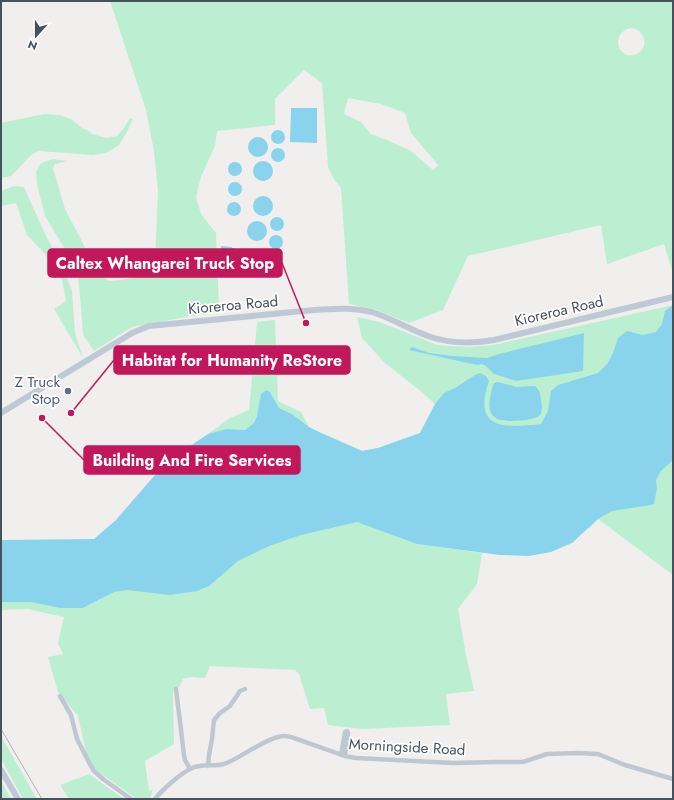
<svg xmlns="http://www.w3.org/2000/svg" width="674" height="800" viewBox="0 0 674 800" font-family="Jost,sans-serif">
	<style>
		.green { fill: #bcefd2; fill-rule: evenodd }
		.water { fill: #89d4ec }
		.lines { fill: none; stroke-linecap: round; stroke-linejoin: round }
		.minor { stroke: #bfc8d1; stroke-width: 4.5 }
		.secondary { stroke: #bfc9d5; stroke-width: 6 }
		.rail { stroke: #b0b3b9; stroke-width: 1 }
		.service-dot { fill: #5c6f8a; stroke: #fff; stroke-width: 1.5 }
		.labels { text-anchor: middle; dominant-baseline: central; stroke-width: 3.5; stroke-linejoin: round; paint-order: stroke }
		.street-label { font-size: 15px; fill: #46515c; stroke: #fff }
		.service-label { font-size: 15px; fill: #4e5e75; stroke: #fff; text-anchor: end }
		.leader { fill: none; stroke: #c2185b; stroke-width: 1.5 }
		.callout-dot { fill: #c2185b; stroke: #fff; stroke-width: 1.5 }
		.callout { fill: #c2185b; stroke: #c2185b; stroke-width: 1.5 }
		.callout-label { font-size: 16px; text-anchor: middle; font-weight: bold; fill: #fff }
	</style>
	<rect width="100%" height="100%" fill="#f1eeee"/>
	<path class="green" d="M110,1h563v273l-9,-30 -57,20 -6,-39 -133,31 -25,54 -34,13 -35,-14 -25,-5 -8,-116 -7,-9 -6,-12 -6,-84 -18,-13 -29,29v26l-58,6 -2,15 -14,31 -5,20 5,17 15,19 3,78 -87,16 -38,24 -11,-16 -2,-29 -3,-29 -12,-26 -21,-35 -8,-31 -1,-14 5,-8 12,-4 15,2 -13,3 -2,4 12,41 33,63 11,9 12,-1 23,-5 11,-14 3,-70 -4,-40 -8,-41zM631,28c17,2 18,25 2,27 -17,3 -22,-23 -2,-27zM348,98l33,6 24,9 6,20 27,32 -5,5 -22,-19 -24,-11 -16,-6 -10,-12 -17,-8z
		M44,114l15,1 12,4 11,9 7,3 3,3 14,4 11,-2 7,-8 6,-10 3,1 -6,13 -8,13 -13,8 -14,2 -53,-4 -8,4 -14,15 -6,6 -10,2v-55z
		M14,186l10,1 22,49 16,29 10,26 3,42 8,25 -29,-49 12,-8 -4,-21 -17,-26 -18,-19 -11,-32 -15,3v-15z
		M673,305v26l-247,188 -134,-105 -13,-6 -9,-16 -13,24 -3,7 -9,7 -19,-1 -18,5 22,-16 19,-8 8,-88 18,-2 3,81 23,11 8,15 10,5 43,19 16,-3 42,-15 15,-29 -12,-11 -38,-30 -23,-25 -5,-21 23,5 57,23 30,2 26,-2z
		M673,367v208l-75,-56 -9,9v-22z
		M244,477l173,67 65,9 -5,31 -19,25 8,46 8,36 -28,3 4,31 -87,4 -35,-4 -4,-17 -14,1 -11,-35 -4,-4 -85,-4 -5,12 -13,-1 -9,2 -4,8 -6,5 1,52 -29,17 4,30 4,-2 -3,10h-13l-40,-28 -9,-10 -10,-45 -20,-24 -10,-35 15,-3 -5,-11 6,-26 -36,-8 -27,1v-8h29l30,6h23l18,-9z
		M1,736l36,63h-14l-22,-40z
		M89,774l35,25h-55l-9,-14z
		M1,781l10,18h-10z"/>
	<path class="water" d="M291,108h26v35l-27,-1z
		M271 137a7 7 0 1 1 14 0a7 7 0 1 1-14 0Z
		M248 147a10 10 0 1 1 20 0a10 10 0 1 1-20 0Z
		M271 155a7 7 0 1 1 14 0a7 7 0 1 1-14 0Z
		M253 171a10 10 0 1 1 20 0a10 10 0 1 1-20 0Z
		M228 169a7 7 0 1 1 14 0a7 7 0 1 1-14 0Z
		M228 189a7 7 0 1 1 14 0a7 7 0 1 1-14 0Z
		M253 206a10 10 0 1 1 20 0a10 10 0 1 1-20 0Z
		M227 209a7 7 0 1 1 14 0a7 7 0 1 1-14 0Z
		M270 224a7 7 0 1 1 14 0a7 7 0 1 1-14 0Z
		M247 231a10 10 0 1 1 20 0a10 10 0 1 1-20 0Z
		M269 242a7 7 0 1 1 14 0a7 7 0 1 1-14 0Z
		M221,246l10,1 17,9v12h-26z
		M673,305v155l-12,11 -5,9 1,8 -3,16 -4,1 -38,6 -14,8 -26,24 -21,9 -22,4 -29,-1 -83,-11 -60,-22 -56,13 -32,11 -31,15 -29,25 -12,5 -27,4 -43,-5 -13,2 -31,16h-23l-30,-6h-29v-62l93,-1 22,-19 38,-44 27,-24 27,-18 18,-5 19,1 9,-7 3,-7 4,-22 5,-4 4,2 9,16 13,6 17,13 10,5 43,19 16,-3 42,-15 15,-29 9,-11 11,-5 20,-13 5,-2 6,3 3,5c-17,49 16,47 52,43l7,-13 3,-20 7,-6 40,-12 9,-9 6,-11 5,-15 9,-7 16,4 13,-3 6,-8 3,-13z
		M584,333l-1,38 -67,10 -22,-7 -8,-8 -4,-2 -5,1 -68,-15 3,-3 17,6 24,3 34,2 12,-4z
		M498,382l18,5 19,-1c5,4 5,8 6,14 1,5 2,11 -1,15 -5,6 -32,7 -40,5 -3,-1 -8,-4 -9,-7 -4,-9 0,-20 2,-28l1,-2z"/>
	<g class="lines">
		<path class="minor" d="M176,689l8,66 1,5 5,9
			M60,696l11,19 6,24 14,27 3,5 9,8 28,20
			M341,755l4,-23 2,-1 1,2 -3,23
			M208,766l1,-11 3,-16 2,-19 6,-7 10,-7 10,-15 5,-2
			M155,799c7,-9 25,-25 35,-30 10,-6 23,-2 34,-5 17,-6 44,-28 61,-28 3,0 6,1 9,2l51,18 11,2 97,5 43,-1h27l24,-8 31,-1 20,1 27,11 48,14"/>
		<path class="secondary" d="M1,413l131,-80 17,-7 165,-16c20,-1 38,-3 58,2 19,6 37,17 56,24 22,8 43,8 66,4l179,-43
			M1,770l17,29"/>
		<path class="rail" d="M1,729l41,70"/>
	</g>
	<circle class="service-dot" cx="68" cy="391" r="4"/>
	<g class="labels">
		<g class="street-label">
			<text transform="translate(233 305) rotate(-5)">Kioreroa Road</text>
			<text transform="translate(559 311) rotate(-13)">Kioreroa Road</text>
			<text transform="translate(407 747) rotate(3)">Morningside Road</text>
		</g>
		<g class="service-label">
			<text x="60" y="382">Z Truck<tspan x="60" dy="17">Stop</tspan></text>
		</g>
	</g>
	<path class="leader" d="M306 323L282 263M71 413L114 360M42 418L84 460"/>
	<g class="callout-dot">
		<circle cx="306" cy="323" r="4"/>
		<circle cx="71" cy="413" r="4"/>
		<circle cx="42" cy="418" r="4"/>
	</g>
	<g class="callout">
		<rect x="48" y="249" width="234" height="28" rx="4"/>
		<rect x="114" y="346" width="236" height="28" rx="4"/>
		<rect x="84" y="446" width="216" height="28" rx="4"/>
	</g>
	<g class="callout-label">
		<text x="165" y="269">Caltex Whangarei Truck Stop</text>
		<text x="232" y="366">Habitat for Humanity ReStore</text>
		<text x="192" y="466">Building And Fire Services</text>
	</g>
	<rect width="674" height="800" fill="none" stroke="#46515c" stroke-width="4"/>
	<g transform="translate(36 36) rotate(201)" stroke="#ffffff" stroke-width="3" paint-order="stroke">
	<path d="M0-3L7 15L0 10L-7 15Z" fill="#46515c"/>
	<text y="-6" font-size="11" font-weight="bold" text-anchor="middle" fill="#46515c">N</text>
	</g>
</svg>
